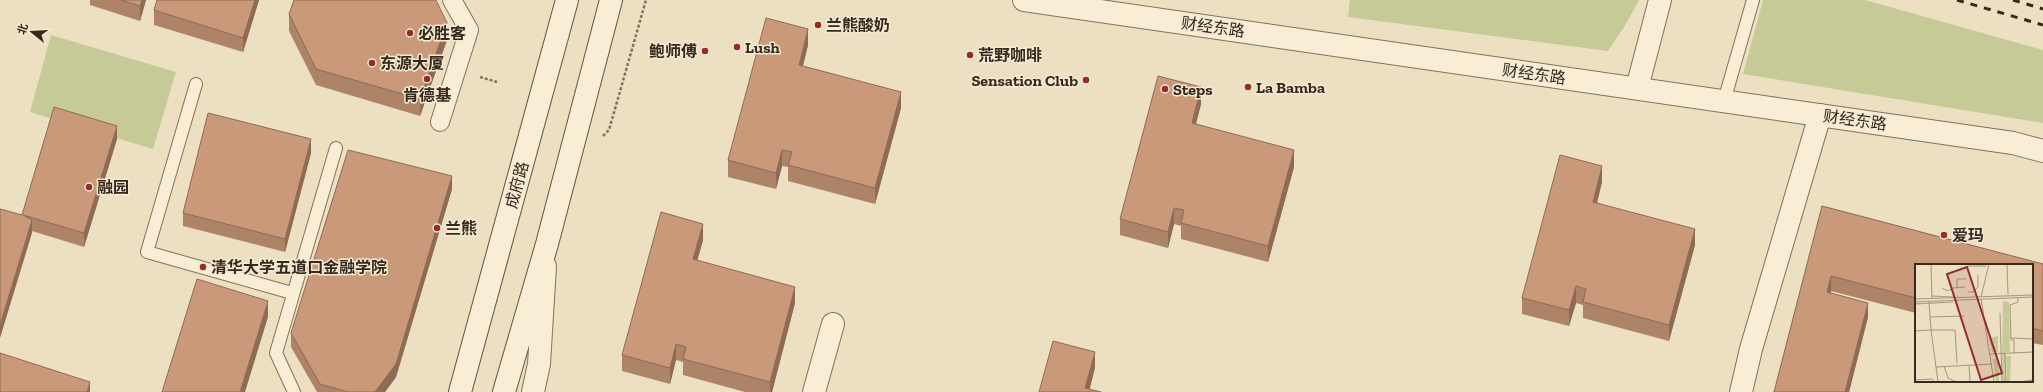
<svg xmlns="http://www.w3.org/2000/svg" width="2043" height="392" viewBox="0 0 2043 392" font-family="'Zilla Slab','Noto Sans SC',serif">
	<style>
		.green { fill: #c5ca96 }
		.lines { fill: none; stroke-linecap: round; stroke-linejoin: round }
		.service-casing { stroke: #86705a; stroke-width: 14 }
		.pedestrian-casing { stroke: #86705a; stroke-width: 20 }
		.minor-casing { stroke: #86705a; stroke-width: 24 }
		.tertiary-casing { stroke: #86705a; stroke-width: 24 }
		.secondary-casing { stroke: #68523d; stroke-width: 24 }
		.path { stroke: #86705a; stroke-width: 2.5; stroke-dasharray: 3 2; stroke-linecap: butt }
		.service { stroke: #f8edd5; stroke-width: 12 }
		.pedestrian { stroke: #f8edd5; stroke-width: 18 }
		.minor { stroke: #f8edd5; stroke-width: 22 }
		.tertiary { stroke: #f8edd5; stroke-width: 22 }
		.secondary { stroke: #f8edd5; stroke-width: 22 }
		.rail { stroke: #36291e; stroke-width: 3; stroke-dasharray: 7 7; stroke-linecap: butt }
		.wall { fill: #ae8468 }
		.shaded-wall { fill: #8d6b55 }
		.building { fill: #ca9979; stroke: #8d6b55 }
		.poi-dot { fill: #932c2e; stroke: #f4e9d1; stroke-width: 1.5 }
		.labels { text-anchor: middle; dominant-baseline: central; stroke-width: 3; stroke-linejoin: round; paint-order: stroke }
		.poi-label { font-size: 16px; font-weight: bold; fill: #36291e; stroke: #f4e9d1; text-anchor: start }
		.street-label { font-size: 16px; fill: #36291e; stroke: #f4e9d1 }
		.inset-road { fill: none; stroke: #a49680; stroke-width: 1 }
		.view { fill: #932c2e; fill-opacity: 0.15; stroke: #932c2e; stroke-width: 2 }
		.inset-edge { fill: none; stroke: #36291e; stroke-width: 2 }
	</style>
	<rect width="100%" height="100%" fill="#eddfc2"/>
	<path class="green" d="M1350,0h289l-13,24 -18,27 -260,-34z
		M1763,0h102l178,50v73l-300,-49z
		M51,35l125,37 -23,77 -123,-37z"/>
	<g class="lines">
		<g class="service-casing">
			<path id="service" d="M196,84l-49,168 145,41
				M1724,101l29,-101
				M294,392l-18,-39 60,-205"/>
		</g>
		<g class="pedestrian-casing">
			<path id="pedestrian" d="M440,122l29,-92 -17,-30"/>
		</g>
		<g class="minor-casing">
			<path id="minor" d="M1637,88l23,-88
				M814,392l19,-68
				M1741,392l10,-43 69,-234"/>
		</g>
		<g class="tertiary-casing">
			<path id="tertiary" d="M1024,0l989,143 30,8
				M533,392l6,-28 6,-98"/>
		</g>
		<g class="secondary-casing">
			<path id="secondary" d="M460,392l107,-392
				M504,392l43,-148 64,-244"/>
		</g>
		<path class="path" d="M480,77l17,5
			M603,136l6,-6 37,-130"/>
		<use href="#service" class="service"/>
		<use href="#pedestrian" class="pedestrian"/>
		<use href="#minor" class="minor"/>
		<use href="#tertiary" class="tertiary"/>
		<use href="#secondary" class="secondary"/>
		<path class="rail" d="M1957,0l86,25
			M2013,0l30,9"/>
	</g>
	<path class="wall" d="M90,0h56l-6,21 -50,-16z
		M259,0l-16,52 -89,-27v-15z
		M289,14l158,26 -27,76 -104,-31 -27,-54z
		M808,45l-5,21 98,42 -26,96 -87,-23v-14l-6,-1 -6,23 -48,-12v-17z
		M1201,104l-5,20 98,43 -26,95 -87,-23v-13l-7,-2 -6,24 -48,-13v-16z
		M117,139l-33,108 -52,-16v2l-10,-18z
		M311,153l-26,99 -102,-26v-13z
		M1602,182l-5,21 98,42 -26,96 -86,-23v-13l-7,-2 -7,23 -47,-12v-16z
		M452,189l-56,188 -11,15h-68l-26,-45v-14z
		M1822,206l221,58v81l-11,-2v-78h-116v48l-85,-22v2l37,24 -19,75h-75z
		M703,240l-6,20 98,43 -23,89h-27l-62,-17v-13l-7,-2 -6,24 -48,-13v-16z"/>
	<path class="shaded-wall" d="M142,0h4l-6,21v-15z
		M255,0h4l-16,52v-14z
		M447,23v17l-27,76v-17z
		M808,29v16l-9,36v-16z
		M1201,87v17l-9,35v-16z
		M901,92v16l-26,96v-16z
		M117,126v13l-33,108v-14z
		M311,139v14l-26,99v-13z
		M782,150v16l-6,23v-16z
		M1294,150v17l-26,95v-16z
		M1602,166v16l-9,36v-16z
		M452,176v13l-56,188 -11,15h-10z
		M1174,208v16l-6,24v-16z
		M32,220v13l-32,105v-13z
		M703,224v16l-10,36v-17z
		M1695,229v16l-26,96v-16z
		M1831,276v15l-4,16v-15z
		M1576,286v17l-7,23v-16z
		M795,287v16l-23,89h-2v-10z
		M268,301v16l-23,75h-5z
		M1868,303v14l-19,75h-4z
		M676,344v16l-6,24v-16z
		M1095,352v16l-6,24 -4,-4z
		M90,382v10h-3z"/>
	<path class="building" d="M121,0h21l-2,6z
		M157,0h98l-12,38 -89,-28z
		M294,0h142l11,23 -27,76 -104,-30 -27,-55z
		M766,18l42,11 -9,36 102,27 -26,96 -87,-23 4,-13 -10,-2 -6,23 -48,-13z
		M1158,76l43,11 -9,36 102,27 -26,96 -87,-23 3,-13 -10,-2 -6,24 -48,-13z
		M54,107l63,19 -33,107 -61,-18 9,5 -32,105v-116l22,6z
		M208,113l103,26 -26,100 -102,-26z
		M348,150l104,26 -56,188 -21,28h-27l-28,-8 -29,-51z
		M1560,155l42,11 -9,36 102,27 -26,96 -86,-23 3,-13 -10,-3 -7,24 -47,-12z
		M1822,206l221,58v67l-11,-3v-63h-116v33l-85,-22 -4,16 41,11 -23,89h-71z
		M661,212l42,12 -10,35 102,28 -25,95 -87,-23 3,-12 -10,-3 -6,24 -48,-13z
		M197,279l71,22 -28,91h-78z
		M1053,341l42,11 -10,36 16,4h-62z
		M0,353l90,29 -3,10h-87z"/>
	<g class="poi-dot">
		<circle cx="818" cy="25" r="4"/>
		<circle cx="410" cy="33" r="4"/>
		<circle cx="737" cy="47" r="4"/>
		<circle cx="705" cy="51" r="4"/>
		<circle cx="970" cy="55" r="4"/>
		<circle cx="372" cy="63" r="4"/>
		<circle cx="427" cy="79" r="4"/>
		<circle cx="1086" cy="80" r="4"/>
		<circle cx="1248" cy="87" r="4"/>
		<circle cx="1165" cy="89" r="4"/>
		<circle cx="89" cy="187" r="4"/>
		<circle cx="437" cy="228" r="4"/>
		<circle cx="1944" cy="235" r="4"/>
		<circle cx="203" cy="267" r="4"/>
	</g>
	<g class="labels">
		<g class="poi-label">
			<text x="826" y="25">兰熊酸奶</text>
			<text x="418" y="33">必胜客</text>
			<text x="745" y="47">Lush</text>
			<text x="697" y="51" text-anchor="end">鲍师傅</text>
			<text x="978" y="55">荒野咖啡</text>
			<text x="380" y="63">东源大厦</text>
			<text x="1078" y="80" text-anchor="end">Sensation Club</text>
			<text x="1256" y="87">La Bamba</text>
			<text x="1173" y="89">Steps</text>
			<text x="427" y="95" text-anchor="middle">肯德基</text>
			<text x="97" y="187">融园</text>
			<text x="445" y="228">兰熊</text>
			<text x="1952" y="235">爱玛</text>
			<text x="211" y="267">清华大学五道口金融学院</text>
		</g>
		<g class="street-label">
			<text transform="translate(1213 27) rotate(8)">财经东路</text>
			<text transform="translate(1534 74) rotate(8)">财经东路</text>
			<text transform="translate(1855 120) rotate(8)">财经东路</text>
			<text transform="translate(517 185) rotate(-75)">成府路</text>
		</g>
	</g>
	<g transform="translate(1915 264)">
		<rect width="118" height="118" fill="#eddfc2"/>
		<path d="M88,37l6,1 1,50h-5l1,30h-4zM83,72v16h-6l-3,-14zM91,92h5l-1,26h-3zM78,95h5l1,23h-3z" fill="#c5ca96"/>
		<path class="inset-road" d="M16,0l1,34M92,0l1,30M53,2h18M42,23v-8h9M27,24l6,3 5,-3 12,-1M53,28h5l5,-5v-12M17,32l21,1M66,33l8,-33M0,35l118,-4M66,35l13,83M0,38l118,-5M0,40l38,-2M85,49l2,69M15,53l34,-1M0,67l16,-1 -2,-28M96,74l22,1M90,89l1,29M99,89v-13h-3l-1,-35 8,-3v-4M75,90l43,-2M54,101l1,17M29,102l4,12 8,4M21,103l56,-3M0,116l17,-1 3,3M23,118l-7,-52h24l2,33M104,118l14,-2"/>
		<path class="view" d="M52,3l35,106 -21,7 -34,-106z"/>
		<rect width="118" height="118" class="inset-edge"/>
	</g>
	<g transform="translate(32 32) rotate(288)" stroke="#f4e9d1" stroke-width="3" paint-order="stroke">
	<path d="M0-3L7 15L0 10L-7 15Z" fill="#36291e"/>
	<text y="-6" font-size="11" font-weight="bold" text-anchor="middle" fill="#36291e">北</text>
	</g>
</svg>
